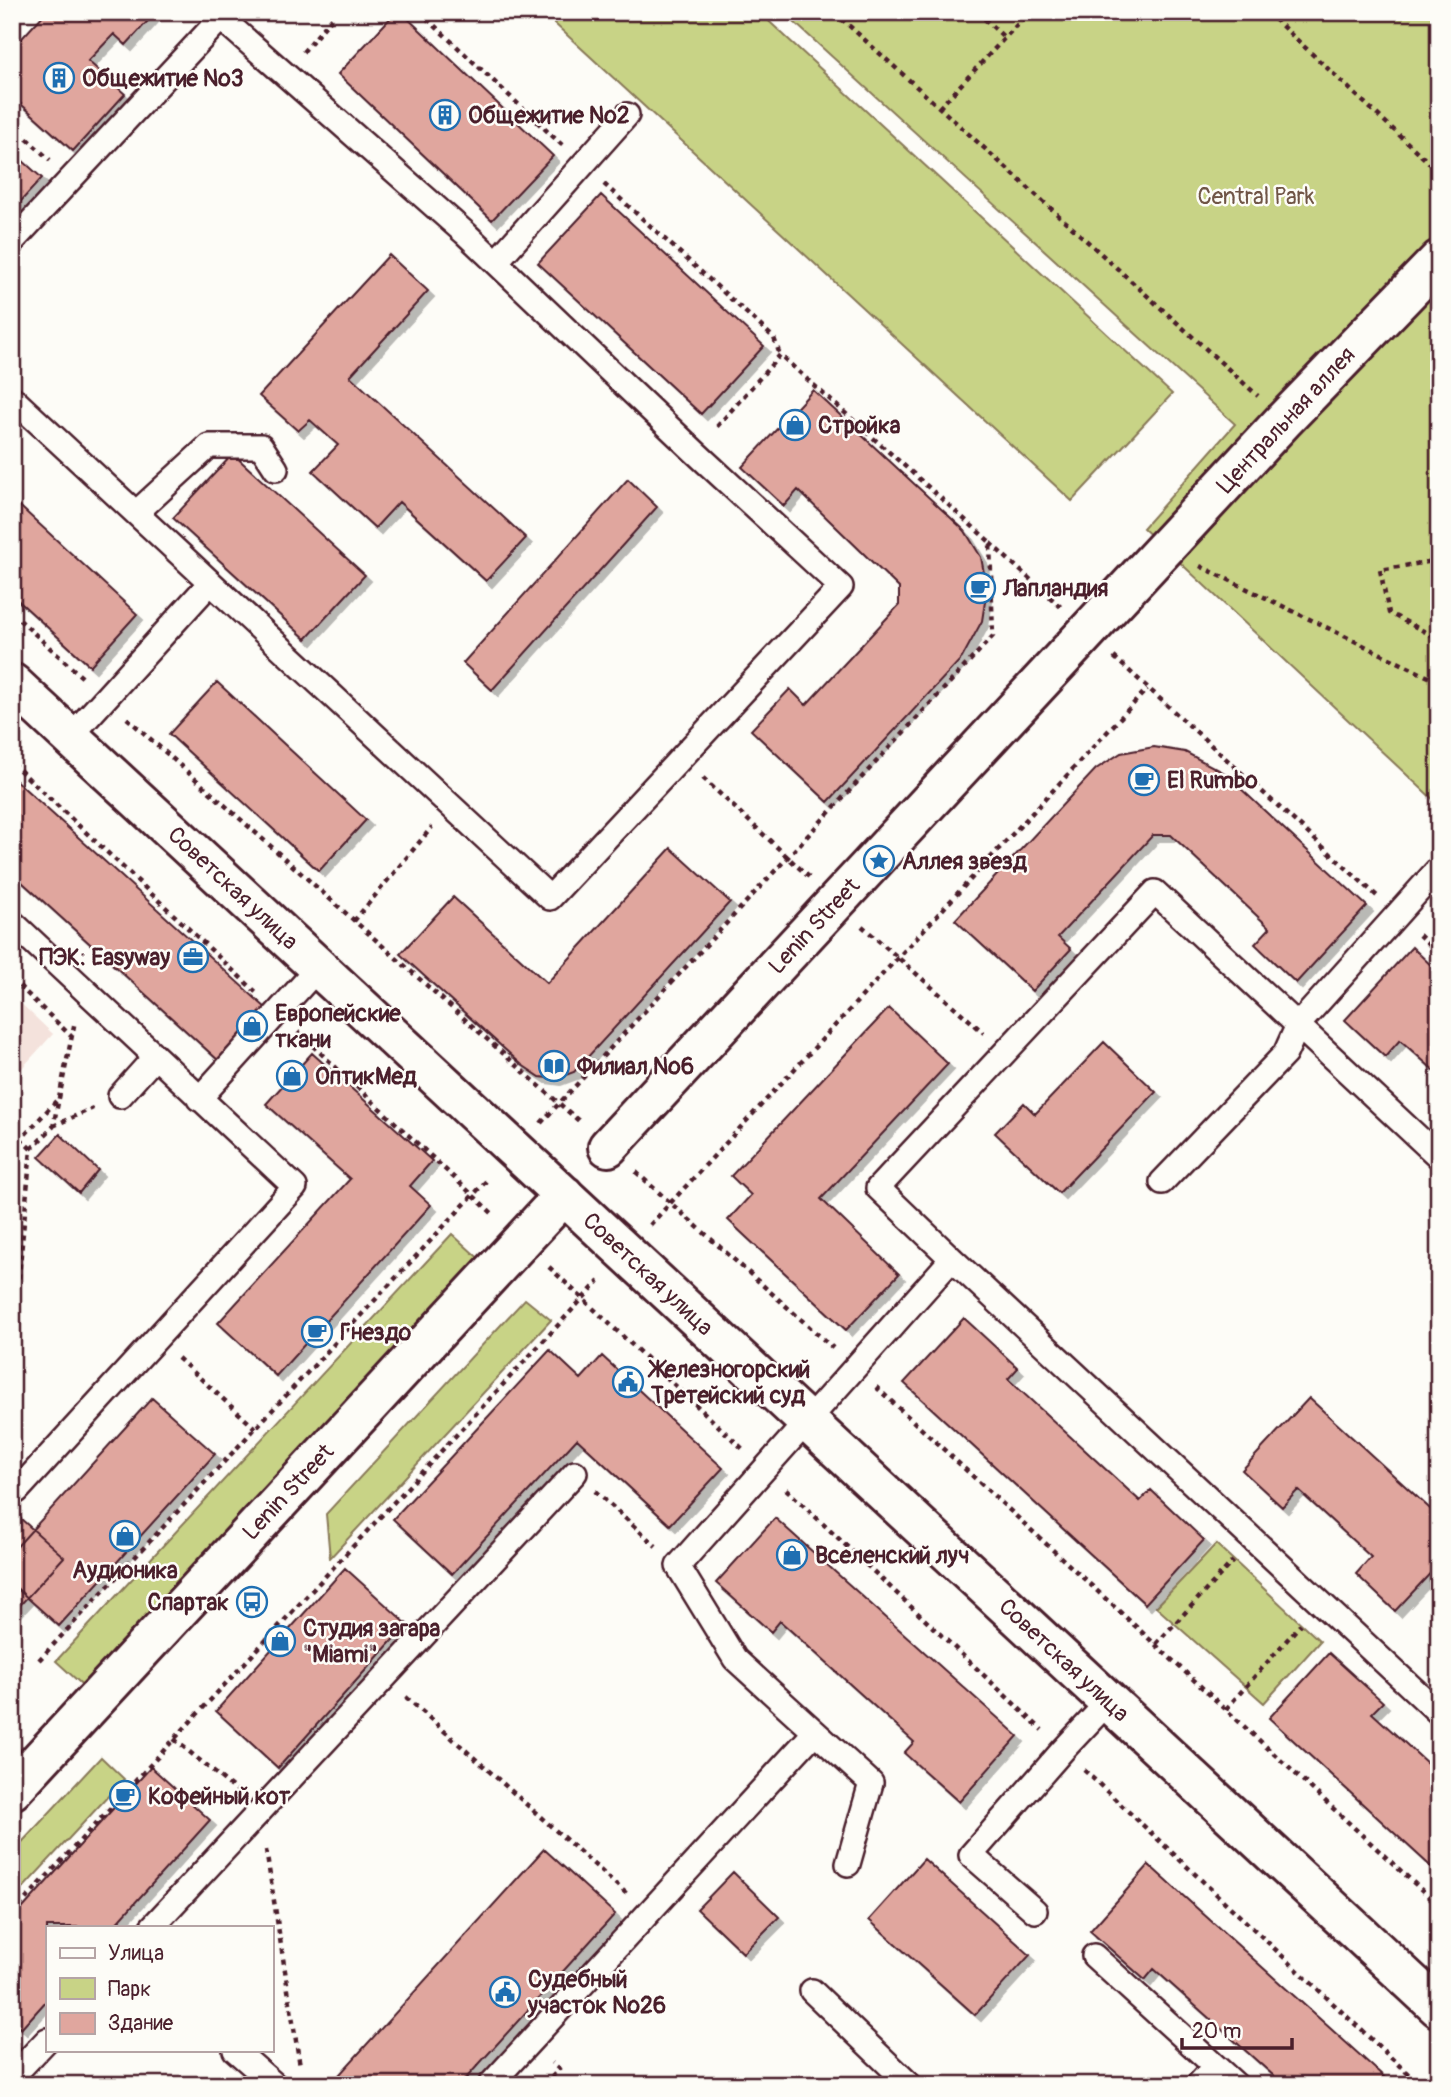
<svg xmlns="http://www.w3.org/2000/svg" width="1451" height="2097" viewBox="0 0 1451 2097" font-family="Pangolin,sans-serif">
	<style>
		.built { fill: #f4e2dc }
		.green { fill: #c8d386; stroke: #897958; stroke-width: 2 }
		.building { fill: #e0a69e; stroke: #4a1f2b; stroke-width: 2; filter: url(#shadow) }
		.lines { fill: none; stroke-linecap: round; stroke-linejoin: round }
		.lane-casing { stroke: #4a1f2b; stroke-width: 28 }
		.street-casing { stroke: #4a1f2b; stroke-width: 44 }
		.secondary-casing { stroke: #4a1f2b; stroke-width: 44 }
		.path { stroke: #4a1f2b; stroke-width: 4.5; stroke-dasharray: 5 5; stroke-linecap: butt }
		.lane { stroke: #fdfcf7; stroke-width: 23 }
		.street { stroke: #fdfcf7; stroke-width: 38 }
		.secondary { stroke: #fdfcf7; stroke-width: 38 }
		.labels { text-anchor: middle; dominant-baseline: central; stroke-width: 5; stroke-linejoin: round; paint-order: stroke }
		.poi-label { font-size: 23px; font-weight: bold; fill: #4a1f2b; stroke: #fdfcf7; text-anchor: start }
		.park-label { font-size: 23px; fill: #705546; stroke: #fdfcf7 }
		.street-label { font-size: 23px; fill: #4a1f2b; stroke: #fdfcf7 }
	</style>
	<defs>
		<filter id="shadow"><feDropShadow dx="6" dy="6" stdDeviation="0" flood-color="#0004"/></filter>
	</defs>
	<rect width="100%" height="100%" fill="#fdfcf7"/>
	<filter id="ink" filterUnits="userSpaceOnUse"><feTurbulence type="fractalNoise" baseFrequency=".0143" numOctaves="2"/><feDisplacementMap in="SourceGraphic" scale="14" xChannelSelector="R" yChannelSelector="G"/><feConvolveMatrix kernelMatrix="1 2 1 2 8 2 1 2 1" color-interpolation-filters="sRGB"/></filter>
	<g filter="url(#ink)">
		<path class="built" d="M12,995l41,39 -41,45z"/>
		<path class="green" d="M542,12h217l413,382 -100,107z
			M783,12h656v793l-296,-277 92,-104z
			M452,1234l33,30 -396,427 -33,-30z
			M525,1299l26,21 -221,238 -4,-44z
			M1216,1544l104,97 -56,62 -108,-96z
			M101,1757l23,22 -112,121v-47z"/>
		<path class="building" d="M46,12h110l-30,33 -12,-11 -26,27 37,33 -52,57 -61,-55v-47z
			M396,12h5l152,144 -61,64 -154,-146z
			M12,151l30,27 -30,33z
			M601,195l163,151 -63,68 -163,-151z
			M389,255l39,36 -78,85 176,162 -40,43 -87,-79 -24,26 -62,-57 25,-26 -28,-25 -12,11 -39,-35z
			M813,390l152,141 16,26 6,32 -5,32 -20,37 -134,144 -77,-72 39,-41 16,16 93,-100v-17l-101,-98 -14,16 -42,-39z
			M233,454l132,121 -59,64 -133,-121z
			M628,479l29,28 -165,183 -29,-27z
			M12,499l125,115 -47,52 -78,-71z
			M217,682l149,138 -47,51 -150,-137z
			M1154,747l31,5 38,20 144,134 -71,77 -41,-39 15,-16 -99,-93h-18l-95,102 13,12 -39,42 -77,-71 141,-151 25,-16z
			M12,777l255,232 -48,52 -207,-188z
			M671,848l59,54 -156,170 -19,7 -15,-2 -18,-12 -122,-111 53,-57 94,86z
			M1412,947l27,26v102l-39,-35 -15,17 -40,-37z
			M889,1008l59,56 -127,135 78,75 -53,56 -118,-110 23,-25 -20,-19z
			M1104,1042l52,50 -97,101 -64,-60 29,-30 11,11z
			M312,1053l120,108 -22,25 21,19 -155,171 -58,-53 132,-144 -84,-75z
			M60,1134l38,36 -19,23 -40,-36z
			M964,1318l54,50 -10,11 132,122 11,-11 53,50 -59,64 -241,-221z
			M550,1350l31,29 21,-23 121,112 -53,57 -93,-86 -125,135 -59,-55z
			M152,1398l63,56 -156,172 -47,-42v-32z
			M1309,1398l130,119v47l-44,47 -39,-37 15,-17 -73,-67 -16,17 -40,-37z
			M12,1511l52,46 -52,57z
			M775,1518l243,218 -59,66 -55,-49 10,-11 -134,-121 -9,11 -55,-49z
			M345,1568l62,56 -129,144 -62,-57z
			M1329,1653l54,49 -11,11 67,61v100l-170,-156z
			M151,1767l59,53 -97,107h-66v73l-26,29 -9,-8v-101z
			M544,1849l71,65 -155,171h-130z
			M924,1859l106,96 -55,60 -106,-95z
			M1149,1865l243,219 -1,1h-107l-130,-116 -9,11 -55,-49z
			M733,1872l46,45 -36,36 -46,-44z"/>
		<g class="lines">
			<g class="lane-casing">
				<path id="lane" d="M12,242l209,-224 244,215 230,219 146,135 -291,311 -538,-500
					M496,262l131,-147
					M136,513l73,-67h52l15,23
					M71,736l139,-153
					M12,922l283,265 -278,304 -5,-4
					M120,1096l35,-39
					M199,1099l119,-131
					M1439,1157l-284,-265 -277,296 74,71 487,454
					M1162,1182l123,-128 13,-29 141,-157
					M848,1864l23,-81 -136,-124 -57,-93 274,-307
					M1035,1911l-64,-56 92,-105 45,-48
					M152,1927l423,-454
					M1094,1956l142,129
					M812,1991l98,94
					M235,2050l40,35
					M12,2077l35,-37
					M490,2085l325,-353
					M1198,2085l17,-19"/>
			</g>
			<g class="street-casing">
				<path id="street" d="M608,1147l676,-727 155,-160"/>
			</g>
			<g class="secondary-casing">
				<path id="secondary" d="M12,683l1427,1325
					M12,1790l552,-595"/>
			</g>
			<path class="path" d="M420,12l142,133
				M834,12l424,384
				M977,12l28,26
				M1267,12l172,160
				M303,52l34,-40
				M939,108l90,-96
				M12,125l38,35
				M604,184l170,154 6,17
				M990,543l72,65
				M1439,560l-59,10 9,43 50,26
				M1200,566l239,116
				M12,613l72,66
				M1114,657l263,239
				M127,718l453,404
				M12,763l244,229
				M703,778l106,99
				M354,921l78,-94
				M862,926l122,107
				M1419,935l20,19
				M12,979l60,58
				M298,1032l196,183
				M541,1123l452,-487 -3,-94 -210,-187 -66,75
				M53,1126l40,-18
				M12,1149l45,-49
				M31,1149l22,-22 22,-106
				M636,1172l197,176
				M650,1225l497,-536
				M549,1267l195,183
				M12,1348l19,-199 -10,-10
				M178,1358l77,70
				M876,1387l563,519
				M786,1489l256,241
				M595,1491l61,55
				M1156,1644l77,-83
				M39,1660l450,-482
				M406,1697l221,197
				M1226,1709l75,-85
				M174,1739l64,53
				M1084,1770l336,315
				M266,1850l34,216
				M12,1914l587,-633
				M545,2085l14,-16 -7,-6"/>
			<use href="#lane" class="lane"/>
			<use href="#street" class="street"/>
			<use href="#secondary" class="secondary"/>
		</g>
	</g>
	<defs>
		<g id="building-ring" transform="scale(1.575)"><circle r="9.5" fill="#fdfcf7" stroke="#1f6fb2" stroke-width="1.5"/><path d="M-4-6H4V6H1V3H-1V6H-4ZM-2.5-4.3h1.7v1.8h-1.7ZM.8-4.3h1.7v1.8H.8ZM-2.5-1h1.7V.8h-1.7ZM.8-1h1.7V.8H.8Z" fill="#1f6fb2"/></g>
		<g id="shop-ring" transform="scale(1.575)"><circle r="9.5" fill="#fdfcf7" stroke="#1f6fb2" stroke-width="1.5"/><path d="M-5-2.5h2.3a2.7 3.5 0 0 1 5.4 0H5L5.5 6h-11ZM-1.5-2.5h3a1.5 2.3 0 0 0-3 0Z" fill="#1f6fb2"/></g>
		<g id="cafe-ring" transform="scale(1.575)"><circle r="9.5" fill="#fdfcf7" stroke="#1f6fb2" stroke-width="1.5"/><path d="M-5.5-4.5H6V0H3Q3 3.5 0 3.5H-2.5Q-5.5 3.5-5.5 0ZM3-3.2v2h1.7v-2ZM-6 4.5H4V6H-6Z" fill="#1f6fb2"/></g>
		<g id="sight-ring" transform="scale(1.575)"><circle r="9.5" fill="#fdfcf7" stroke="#1f6fb2" stroke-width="1.5"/><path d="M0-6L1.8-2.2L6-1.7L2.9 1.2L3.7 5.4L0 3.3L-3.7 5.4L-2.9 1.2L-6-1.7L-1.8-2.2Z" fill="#1f6fb2"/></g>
		<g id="office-ring" transform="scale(1.575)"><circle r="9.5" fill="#fdfcf7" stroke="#1f6fb2" stroke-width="1.5"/><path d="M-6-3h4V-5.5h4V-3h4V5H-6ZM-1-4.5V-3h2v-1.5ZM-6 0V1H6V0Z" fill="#1f6fb2"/></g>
		<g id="library-ring" transform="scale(1.575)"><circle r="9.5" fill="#fdfcf7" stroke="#1f6fb2" stroke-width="1.5"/><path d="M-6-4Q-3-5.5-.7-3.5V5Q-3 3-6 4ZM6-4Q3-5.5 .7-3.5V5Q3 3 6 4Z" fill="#1f6fb2"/></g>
		<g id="civic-ring" transform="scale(1.575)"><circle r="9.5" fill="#fdfcf7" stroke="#1f6fb2" stroke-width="1.5"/><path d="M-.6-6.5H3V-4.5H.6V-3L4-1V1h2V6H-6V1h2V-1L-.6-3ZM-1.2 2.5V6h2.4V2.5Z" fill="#1f6fb2"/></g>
		<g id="bus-ring" transform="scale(1.575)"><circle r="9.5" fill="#fdfcf7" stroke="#1f6fb2" stroke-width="1.5"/><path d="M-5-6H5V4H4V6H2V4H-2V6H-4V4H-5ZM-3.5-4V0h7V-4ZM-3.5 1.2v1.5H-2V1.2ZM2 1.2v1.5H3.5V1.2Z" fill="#1f6fb2"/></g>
	</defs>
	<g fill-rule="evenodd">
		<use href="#building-ring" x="59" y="78"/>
		<use href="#building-ring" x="445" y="115"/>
		<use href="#shop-ring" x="795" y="425"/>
		<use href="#cafe-ring" x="980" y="588"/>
		<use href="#cafe-ring" x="1144" y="780"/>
		<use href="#sight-ring" x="879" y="861"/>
		<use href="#office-ring" x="193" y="957"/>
		<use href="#shop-ring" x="252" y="1026"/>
		<use href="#library-ring" x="554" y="1066"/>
		<use href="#shop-ring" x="292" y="1076"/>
		<use href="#cafe-ring" x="317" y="1332"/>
		<use href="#civic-ring" x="628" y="1382"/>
		<use href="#shop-ring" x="125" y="1536"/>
		<use href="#shop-ring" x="792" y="1555"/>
		<use href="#bus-ring" x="252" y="1602"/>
		<use href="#shop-ring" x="280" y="1641"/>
		<use href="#cafe-ring" x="125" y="1796"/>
		<use href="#civic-ring" x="505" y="1992"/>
	</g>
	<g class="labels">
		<g class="poi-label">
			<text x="82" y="78">Общежитие №3</text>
			<text x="468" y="115">Общежитие №2</text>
			<text x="818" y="425">Стройка</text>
			<text x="1003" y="588">Лапландия</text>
			<text x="1167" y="780">El Rumbo</text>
			<text x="902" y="861">Аллея звезд</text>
			<text x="170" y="957" text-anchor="end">ПЭК: Easyway</text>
			<text x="275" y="1013">Европейские<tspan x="275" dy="26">ткани</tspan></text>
			<text x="577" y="1066">Филиал №6</text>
			<text x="315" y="1076">ОптикМед</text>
			<text x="340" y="1332">Гнездо</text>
			<text x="651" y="1369">Железногорский<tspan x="651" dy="26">Третейский суд</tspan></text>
			<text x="815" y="1555">Вселенский луч</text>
			<text x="125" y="1570" text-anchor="middle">Аудионика</text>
			<text x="229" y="1602" text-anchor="end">Спартак</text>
			<text x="303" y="1628">Студия загара<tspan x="303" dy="26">"Miami"</tspan></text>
			<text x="148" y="1796">Кофейный кот</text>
			<text x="528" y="1979">Судебный<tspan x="528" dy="26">участок №26</tspan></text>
		</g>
		<g class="park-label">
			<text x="1256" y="196">Central Park</text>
		</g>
		<g class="street-label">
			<text transform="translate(1286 420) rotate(-47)">Центральная аллея</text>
			<text transform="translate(233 888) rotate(43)">Советская улица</text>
			<text transform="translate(814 926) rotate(-47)">Lenin Street</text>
			<text transform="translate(648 1274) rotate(43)">Советская улица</text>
			<text transform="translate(288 1492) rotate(-47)">Lenin Street</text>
			<text transform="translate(1064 1660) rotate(43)">Советская улица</text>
		</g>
	</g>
	<rect width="1451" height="2097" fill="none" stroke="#fdfcf7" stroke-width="42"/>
	<rect x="21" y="21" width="1409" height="2055" fill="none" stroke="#4a1f2b" stroke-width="2.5" filter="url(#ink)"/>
	<rect x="46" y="1926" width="228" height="126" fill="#fdfcf7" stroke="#b5a4a5" stroke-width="2"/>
	<rect x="60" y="1948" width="35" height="10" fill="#fdfcf7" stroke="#b5a4a5" stroke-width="2"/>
	<text x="108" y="1960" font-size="21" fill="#4a1f2b">Улица</text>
	<rect x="60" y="1978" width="35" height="21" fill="#c8d386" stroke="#b5a4a5" stroke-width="2"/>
	<text x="108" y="1996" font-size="21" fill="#4a1f2b">Парк</text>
	<rect x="60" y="2013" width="35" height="21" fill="#e0a69e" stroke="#b5a4a5" stroke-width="2"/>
	<text x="108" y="2030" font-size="21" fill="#4a1f2b">Здание</text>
	<path d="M1182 2038v10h110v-10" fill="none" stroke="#4a1f2b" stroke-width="3.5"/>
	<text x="1192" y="2038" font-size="21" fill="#4a1f2b" stroke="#fdfcf7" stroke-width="5" paint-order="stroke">20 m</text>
</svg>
